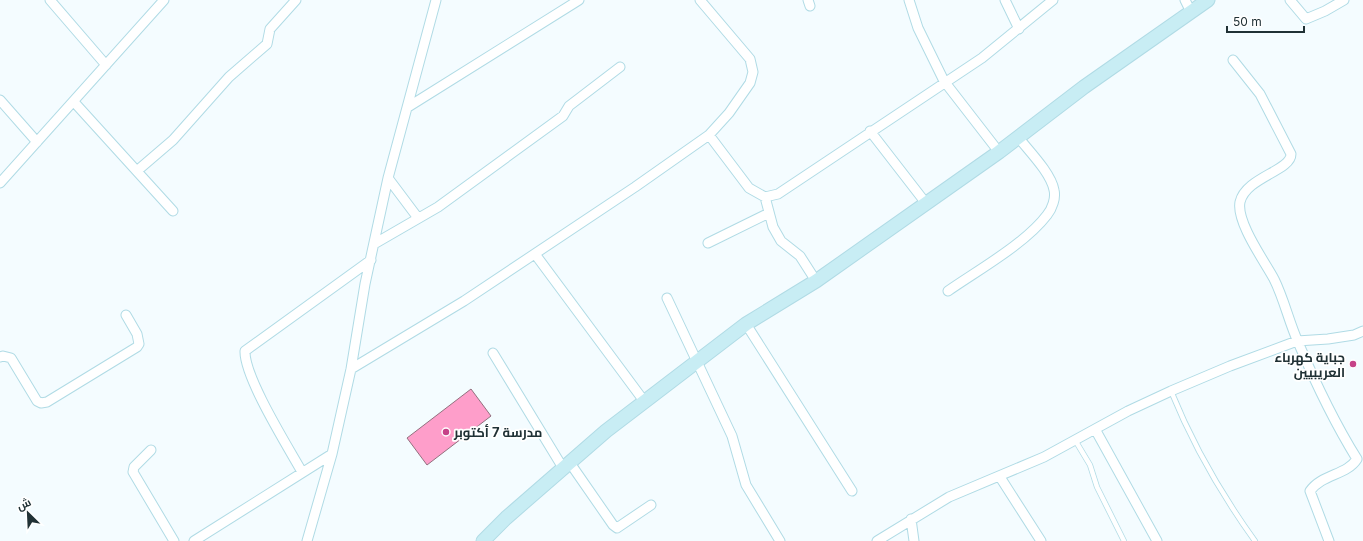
<svg xmlns="http://www.w3.org/2000/svg" width="1363" height="541" viewBox="0 0 1363 541" font-family="Inter,Cairo,sans-serif">
	<style>
		.building { fill: #fe9eca; stroke: #92717f }
		.lines { fill: none; stroke-linecap: round; stroke-linejoin: round }
		.lane-casing { stroke: #b0dbe5; stroke-width: 6 }
		.street-casing { stroke: #b0dbe5; stroke-width: 11 }
		.secondary-casing { stroke: #b0dbe5; stroke-width: 15 }
		.lane { stroke: #fff; stroke-width: 4.5 }
		.street { stroke: #fff; stroke-width: 9 }
		.secondary { stroke: #c8edf4; stroke-width: 13 }
		.poi-dot { fill: #c64288; stroke: #fff; stroke-width: 1.5 }
		.labels { text-anchor: middle; dominant-baseline: central; stroke-width: 3.5; stroke-linejoin: round; paint-order: stroke }
		.poi-label { font-size: 13px; font-weight: bold; fill: #203135; stroke: #fff; text-anchor: end }
	</style>
	<rect width="100%" height="100%" fill="#f4fcff"/>
	<path class="building" d="M471,389l20,27 -64,49 -20,-27z"/>
	<g class="lines">
		<g class="lane-casing">
			<path id="lane" d="M1171,391c22,54 50,103 84,150
				M1075,440l15,25 7,22 27,54"/>
		</g>
		<g class="street-casing">
			<path id="street" d="M50,0l56,65
				M808,0l2,6
				M909,0l9,28 26,53 55,71
				M1005,0l14,29
				M1185,0l6,12
				M1290,0l16,19 19,-8 19,-11
				M1233,60l27,34 31,60c0,17 -45,23 -51,48 -4,20 25,60 34,77 10,20 15,43 24,63 17,40 36,80 59,117 -10,16 -35,15 -47,32l19,50
				M0,100l37,42
				M74,102l99,109
				M408,107l171,-107
				M870,131l55,71
				M709,135l40,53 16,9 13,-3 204,-136 71,-58
				M138,170l35,-30 56,-63 38,-33 3,-15 26,-29
				M388,178l30,40
				M0,183l164,-183
				M765,197l8,30 8,14 19,15 16,25
				M708,243l61,-30
				M374,244l64,-37 125,-91 6,-10 51,-39
				M535,254l109,147
				M948,291c30,-21 77,-47 99,-76 5,-6 9,-17 7,-25 -3,-17 -25,-39 -36,-53
				M667,298l65,138 14,49 34,56
				M746,324l106,167
				M493,353l70,115
				M0,357l3,-1 8,2 26,43 4,2 6,-1 90,-55 2,-3 -2,-10 -11,-19
				M351,369l113,-68 171,-114 74,-52 20,-22 21,-30 3,-11 -3,-13 -50,-59
				M1095,429l62,112
				M151,450l-17,17 -1,5 41,69
				M570,463l43,62 4,3 34,-23
				M302,472c-14,-25 -58,-95 -57,-121l126,-91
				M1000,477l41,64
				M911,519l3,22
				M194,541l138,-87
				M307,541l25,-87 19,-85 14,-85 23,-106 48,-178
				M877,541l72,-44 95,-40 84,-46 43,-20 59,-25 67,-25 31,-2 26,-4 9,-4"/>
		</g>
		<g class="secondary-casing">
			<path id="secondary" d="M483,541l23,-23 100,-87 140,-107 70,-43 183,-129 85,-65 124,-87"/>
		</g>
		<use href="#lane" class="lane"/>
		<use href="#street" class="street"/>
		<use href="#secondary" class="secondary"/>
	</g>
	<g class="poi-dot">
		<circle cx="1353" cy="364" r="4"/>
		<circle cx="446" cy="432" r="4"/>
	</g>
	<g class="labels">
		<g class="poi-label">
			<text x="1345" y="357">جباية كهرباء<tspan x="1345" dy="15">العريبيين</tspan></text>
			<text x="454" y="432" text-anchor="start">مدرسة 7 أكتوبر</text>
		</g>
	</g>
	<g transform="translate(28 513) rotate(336)" stroke="#ffffff" stroke-width="3" paint-order="stroke">
	<path d="M0-3L7 15L0 10L-7 15Z" fill="#203135"/>
	<text y="-6" font-size="11" font-weight="bold" text-anchor="middle" fill="#203135">ش</text>
	</g>
	<path d="M1227 26v6h77v-6" fill="none" stroke="#203135" stroke-width="2"/>
	<text x="1233" y="26" font-size="12" fill="#203135" stroke="#ffffff" stroke-width="3" paint-order="stroke">50 m</text>
</svg>
